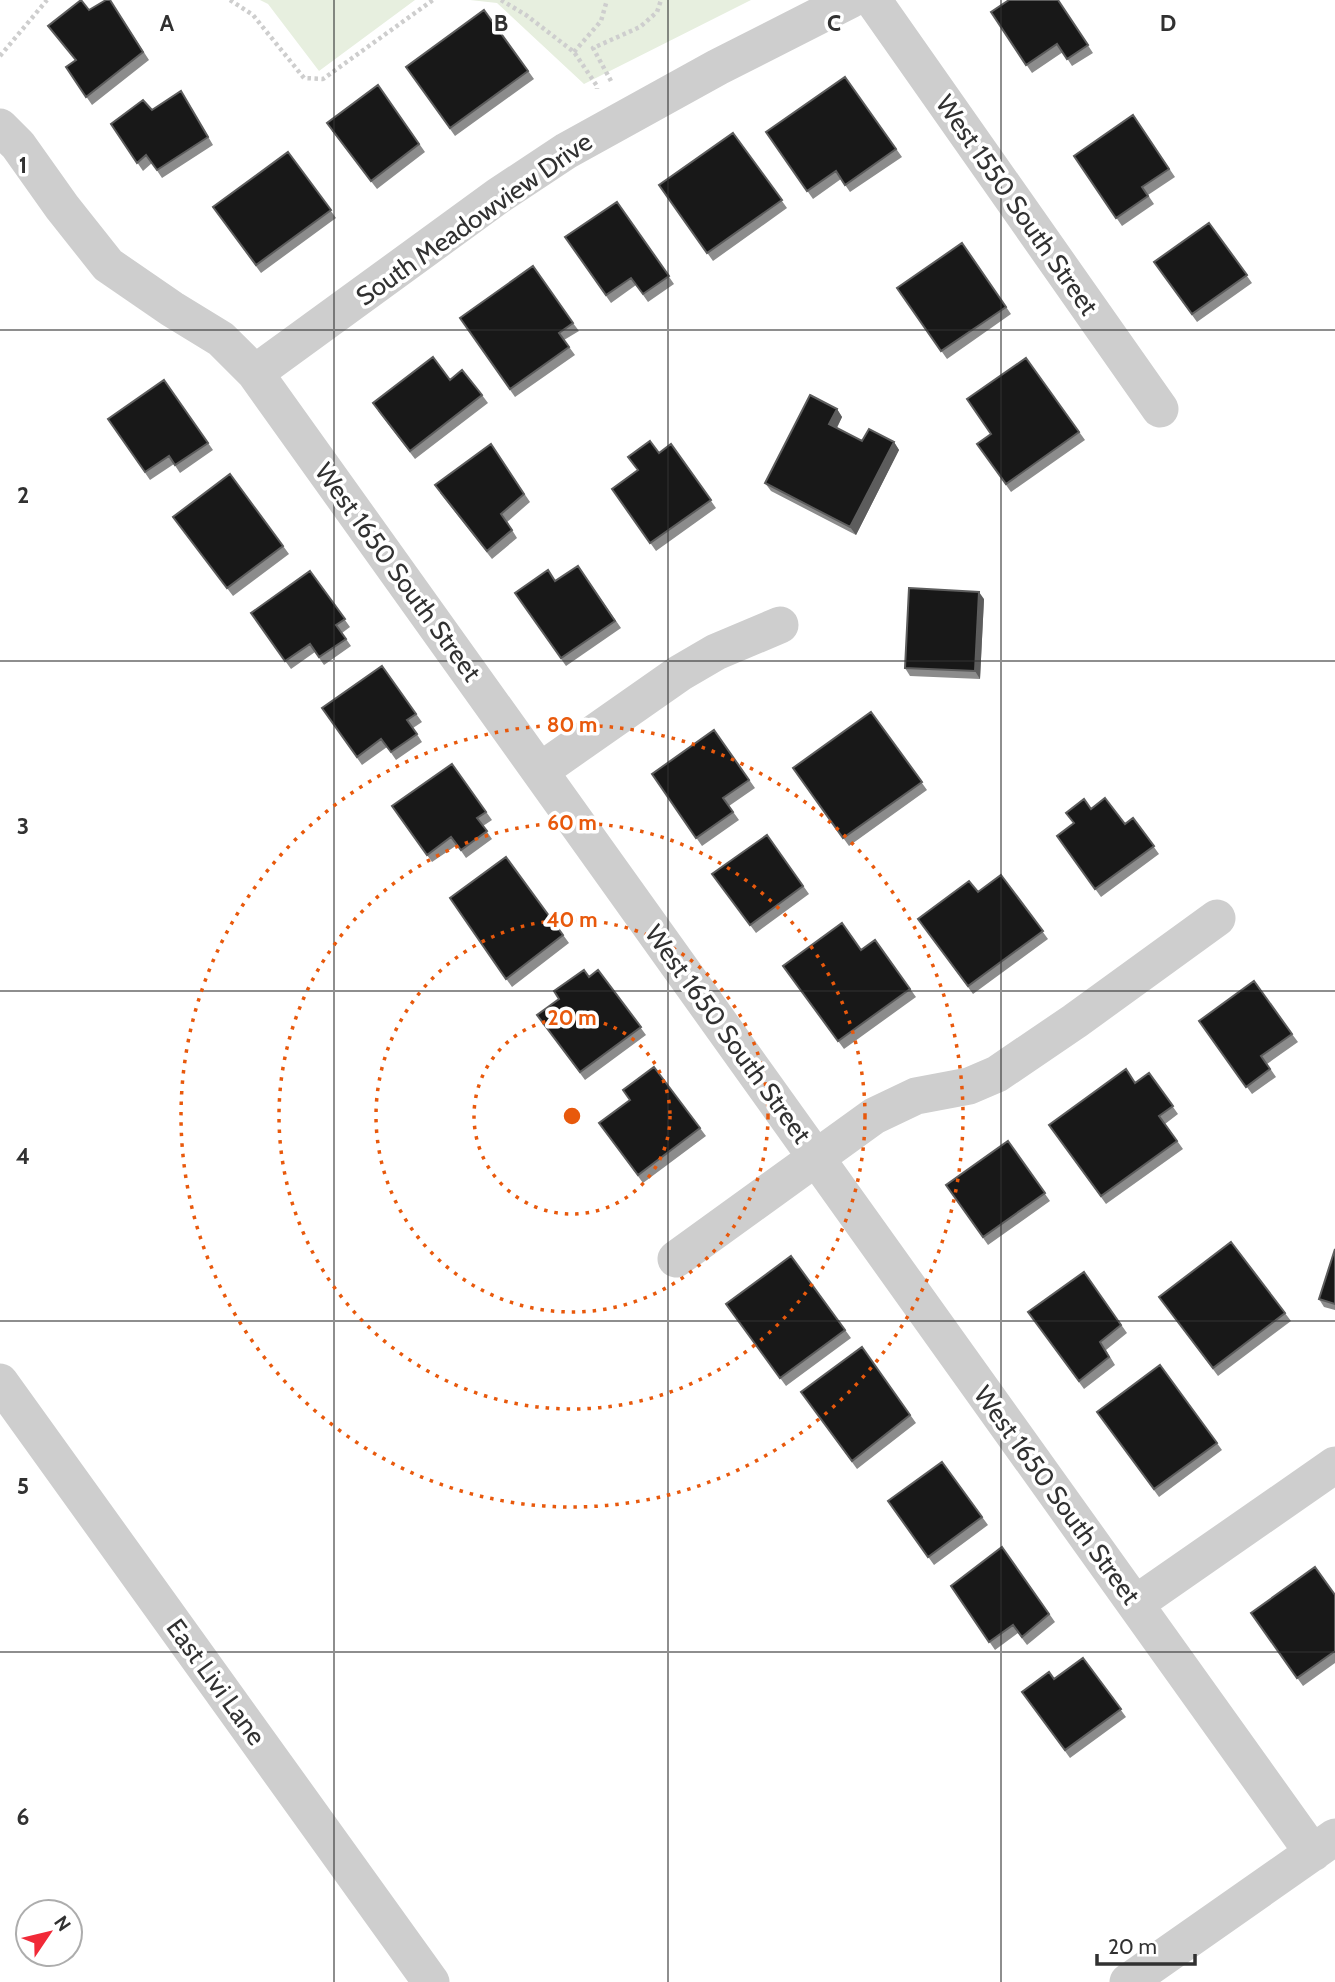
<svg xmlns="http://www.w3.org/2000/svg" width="1335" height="1982" viewBox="0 0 1335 1982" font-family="Cabin,sans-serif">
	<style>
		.green { fill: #e7efdf }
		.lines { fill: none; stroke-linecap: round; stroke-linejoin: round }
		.path { stroke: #cecece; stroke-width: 4.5; stroke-dasharray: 3.5 3.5; stroke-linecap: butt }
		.street { stroke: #cecece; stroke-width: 37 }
		.wall { fill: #8c8c8c }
		.shaded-wall { fill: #5d5d5d }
		.building { fill: #181818; stroke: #5d5d5d; stroke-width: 2 }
		.grid { fill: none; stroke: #313131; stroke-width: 2; stroke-opacity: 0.55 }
		.ring { fill: none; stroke: #e8590c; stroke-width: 3.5; stroke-dasharray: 3.5 7 }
		.labels { text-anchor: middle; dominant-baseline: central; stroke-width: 7; stroke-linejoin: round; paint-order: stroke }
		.street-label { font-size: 26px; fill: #313131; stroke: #fff }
		.grid-label { font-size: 23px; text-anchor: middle; font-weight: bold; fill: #313131; stroke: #fff; stroke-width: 7; stroke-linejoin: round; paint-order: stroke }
		.centre { fill: #e8590c; stroke: #fff; stroke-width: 3.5 }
		.ring-label { font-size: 21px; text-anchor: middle; font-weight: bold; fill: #e8590c; stroke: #fff; stroke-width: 7; stroke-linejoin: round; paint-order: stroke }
	</style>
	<rect width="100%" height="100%" fill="#fff"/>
	<path class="green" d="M260,0h155l-96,71 -51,-67z
		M470,0h281l-167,84 -87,-81z"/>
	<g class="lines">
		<path class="path" d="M230,0l23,15 51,63 19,1 110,-79
			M501,0l25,15 48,37 23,34v3
			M574,52l27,-31 6,-21
			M0,56l47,-56
			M611,81l-18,-33 47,-21 17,-15 4,-12"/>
		<path class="street" d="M873,0l287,409
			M0,127l18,18 44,62 46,58 64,44 49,30 34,34 1058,1480
			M255,373l243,-177 68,-45 152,-84 132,-67
			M540,771l140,-98 36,-21 64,-27
			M676,1259l198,-143 42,-20 53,-10 28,-12 78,-53 142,-103
			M0,1382l431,600
			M1135,1604l200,-139
			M1128,1982l207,-145"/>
	</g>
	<path class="wall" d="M110,0l39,60 -57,45 -26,-38 10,-6 -28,-35 41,-16z
		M1058,0l35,53 -21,13 -9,-14 -31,21 -41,-61z
		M484,10l50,69 -79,57 -49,-69z
		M845,77l57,80 -52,35 -9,-13 -28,20 -47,-67z
		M378,85l47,67 -48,37 -45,-58z
		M186,99l27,46 -51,33 -10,-15 -9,8 -32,-47z
		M1133,115l42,62 -27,18 6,9 -32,22 -48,-70z
		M733,133l54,75 -74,53 -54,-76z
		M288,152l48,66 -75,55 -48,-66z
		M617,202l57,82 -26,18 -12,-17 -25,18 -46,-66z
		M1209,223l43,60 -55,39 -43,-60z
		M962,243l49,71 -64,45 -50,-71z
		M460,318l113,5 6,8 -15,9 11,15 -60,42z
		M1026,358l59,82 -74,52 -34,-48 14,-10z
		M164,380l49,70 -33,23 -6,-9 -24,16 -42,-61z
		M450,380l32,15 6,8 -73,56 -37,-48z
		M837,409l5,8 -5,11 25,13 32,1 5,8 -43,85 -85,-44 -6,-8z
		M491,444l39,58 -23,20 10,16 -25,21 -52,-66z
		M671,444l45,64 -60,43 -44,-62z
		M230,474l59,80 -56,42 -60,-79z
		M578,566l43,62 -55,38 -51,-73 41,-12z
		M310,571l40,56 -8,6 9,13 -27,19 -9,-13 -24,17 -40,-56z
		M984,599l-4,80 -70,-3 -5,-8z
		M382,666l40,56 -9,6 9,14 -26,18 -9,-13 -25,18 -40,-57z
		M871,712l56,78 -78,56 -56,-78z
		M714,730l41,58 -26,18 10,14 -37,26 -50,-72z
		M452,764l40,56 -9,6 9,13 -26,19 -9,-13 -25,17 -40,-56z
		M1091,809l34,15 8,-6 26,36 -58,43 -44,-61z
		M767,835l42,59 -53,39 -44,-59z
		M506,857l63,86 -57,44 -62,-89z
		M1001,875l47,64 -75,55 -55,-75 60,-27z
		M875,940l41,57 -72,52 -61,-83 78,-16z
		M598,970l48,65 -61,45 -48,-65z
		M1199,1021l93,13 6,8 -31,22 9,13 -24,17z
		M654,1067l52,69 -63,47 -44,-60 31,-23z
		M1149,1073l29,41 -13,10 18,25 -77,55 -57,-79 86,-42z
		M1008,1141l42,60 -62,44 -42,-60z
		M1231,1242l60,79 -73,55 -59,-79z
		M1335,1249v61l-11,-3 -5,-8z
		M791,1256l60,82 -65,48 -60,-82z
		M1084,1272l43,61 -21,17 9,15 -31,24 -56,-77z
		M862,1347l54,76 -59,46 -56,-77z
		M1160,1365l62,85 -63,47 -62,-85z
		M942,1462l46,63 -54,40 -46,-64z
		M1002,1547l53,75 -28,23 -9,-12 -23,17 -44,-64z
		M1335,1595v68l-32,23 -52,-73z
		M1083,1658l43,59 -56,41 -48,-66 32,-13z"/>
	<path class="shaded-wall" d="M837,409l5,8 -7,14 -6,-7z
		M894,442l5,8 -43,85 -6,-8z
		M979,592l5,7 -4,80 -5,-8z"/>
	<path class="building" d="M81,0l8,10 17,-10h4l33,52 -57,45 -20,-30 10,-7 -28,-34z
		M1009,0h49l30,45 -21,14 -10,-15 -31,21 -35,-53z
		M484,10l44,61 -78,57 -44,-61z
		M845,77l51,72 -51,36 -9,-14 -29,20 -41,-59z
		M378,85l41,59 -48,37 -44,-58z
		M181,91l27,46 -51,33 -11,-15 -9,8 -26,-39 32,-24 9,10z
		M1133,115l36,54 -27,18 6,9 -32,22 -42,-62z
		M733,133l49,67 -75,53 -48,-68z
		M288,152l43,58 -75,55 -43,-58z
		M617,202l52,74 -26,18 -12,-16 -25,17 -41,-58z
		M1209,223l38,52 -55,39 -38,-52z
		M962,243l44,64 -65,44 -44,-63z
		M533,266l40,57 -14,10 10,14 -59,42 -50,-71z
		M433,357l17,23 12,-10 20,25 -72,56 -37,-48z
		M1026,358l53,74 -73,52 -29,-40 14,-10 -24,-35z
		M164,380l44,63 -33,22 -6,-9 -24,16 -37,-53z
		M810,395l27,14 -8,15 33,17 7,-12 25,13 -44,85 -85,-44z
		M650,441l9,12 12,-9 40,56 -61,43 -38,-54 26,-19 -10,-13z
		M491,444l33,50 -23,20 11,16 -25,21 -52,-66z
		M230,474l53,72 -56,42 -54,-71z
		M578,566l37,55 -54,37 -46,-65 33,-23 7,11z
		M310,571l35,48 -9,6 10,14 -27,18 -9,-13 -25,17 -34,-48z
		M909,588l70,4 -4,79 -70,-3z
		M382,666l34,48 -9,6 10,14 -26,18 -10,-13 -24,18 -35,-49z
		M871,712l51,70 -79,56 -50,-70z
		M714,730l35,50 -26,18 10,14 -37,26 -44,-64z
		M452,764l34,48 -9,6 10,13 -26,19 -10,-13 -24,18 -35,-49z
		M1105,798l20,26 8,-6 21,28 -59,43 -38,-53 17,-13 -8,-10 18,-14 7,10z
		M767,835l36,51 -53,39 -38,-51z
		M506,857l57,78 -57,44 -56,-81z
		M1001,875l42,56 -75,55 -50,-67 51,-38 9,11z
		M842,923l19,27 14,-10 35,49 -72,52 -55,-75z
		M584,970l5,7 9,-7 43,57 -61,45 -43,-57 22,-16 -5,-8z
		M1254,981l38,53 -31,22 9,13 -24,18 -47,-66z
		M654,1067l46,61 -62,47 -39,-52 31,-23 -7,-10z
		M1126,1069l9,14 14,-10 24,33 -14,10 18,25 -76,55 -52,-71z
		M1008,1141l37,52 -62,44 -37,-52z
		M1231,1242l54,71 -72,55 -54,-71z
		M1335,1249v55l-16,-5z
		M791,1256l54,74 -65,48 -54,-74z
		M1084,1272l37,53 -21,17 9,15 -30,24 -51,-69z
		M862,1347l48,68 -58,46 -51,-69z
		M1160,1365l57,78 -63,46 -57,-77z
		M942,1462l40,55 -54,40 -40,-56z
		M1002,1547l47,67 -27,23 -9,-12 -24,17 -38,-56z
		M1315,1567l20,28v56l-38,27 -46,-65z
		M1083,1658l38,51 -56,41 -43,-58 27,-20 5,7z"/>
	<path class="grid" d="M334,0v1982M668,0v1982M1001,0v1982M0,330h1335M0,661h1335M0,991h1335M0,1321h1335M0,1652h1335"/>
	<g class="ring">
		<circle cx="572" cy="1116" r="98"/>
		<circle cx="572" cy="1116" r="196"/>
		<circle cx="572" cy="1116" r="293"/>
		<circle cx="572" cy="1116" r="391"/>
	</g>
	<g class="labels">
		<g class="street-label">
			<text transform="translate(1017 205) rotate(55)">West 1550 South Street</text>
			<text transform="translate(474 219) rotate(-35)">South Meadowview Drive</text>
			<text transform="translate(398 572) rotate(54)">West 1650 South Street</text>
			<text transform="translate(728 1034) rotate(54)">West 1650 South Street</text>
			<text transform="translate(1057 1495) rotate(54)">West 1650 South Street</text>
			<text transform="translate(216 1682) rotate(54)">East Livi Lane</text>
		</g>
	</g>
	<g class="grid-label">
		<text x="167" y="31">A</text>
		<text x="501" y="31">B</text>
		<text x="834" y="31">C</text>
		<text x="1168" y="31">D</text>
		<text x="23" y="173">1</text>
		<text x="23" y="503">2</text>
		<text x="23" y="834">3</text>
		<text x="23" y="1164">4</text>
		<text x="23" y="1494">5</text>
		<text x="23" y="1825">6</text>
	</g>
	<circle cx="572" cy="1116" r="10" class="centre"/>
	<g class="ring-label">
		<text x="572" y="732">80 m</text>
		<text x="572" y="830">60 m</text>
		<text x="572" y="927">40 m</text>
		<text x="572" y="1025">20 m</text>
	</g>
	<g transform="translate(49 1933) rotate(55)"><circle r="33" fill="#ffffff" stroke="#adadad" stroke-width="2"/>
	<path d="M0-5L12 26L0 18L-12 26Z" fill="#f12a38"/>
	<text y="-10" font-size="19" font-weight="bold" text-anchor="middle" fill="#313131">N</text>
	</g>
	<path d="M1097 1954v10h98v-10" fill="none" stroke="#313131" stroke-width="3.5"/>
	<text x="1108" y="1954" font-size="21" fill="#313131" stroke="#ffffff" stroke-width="5" paint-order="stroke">20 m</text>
</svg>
